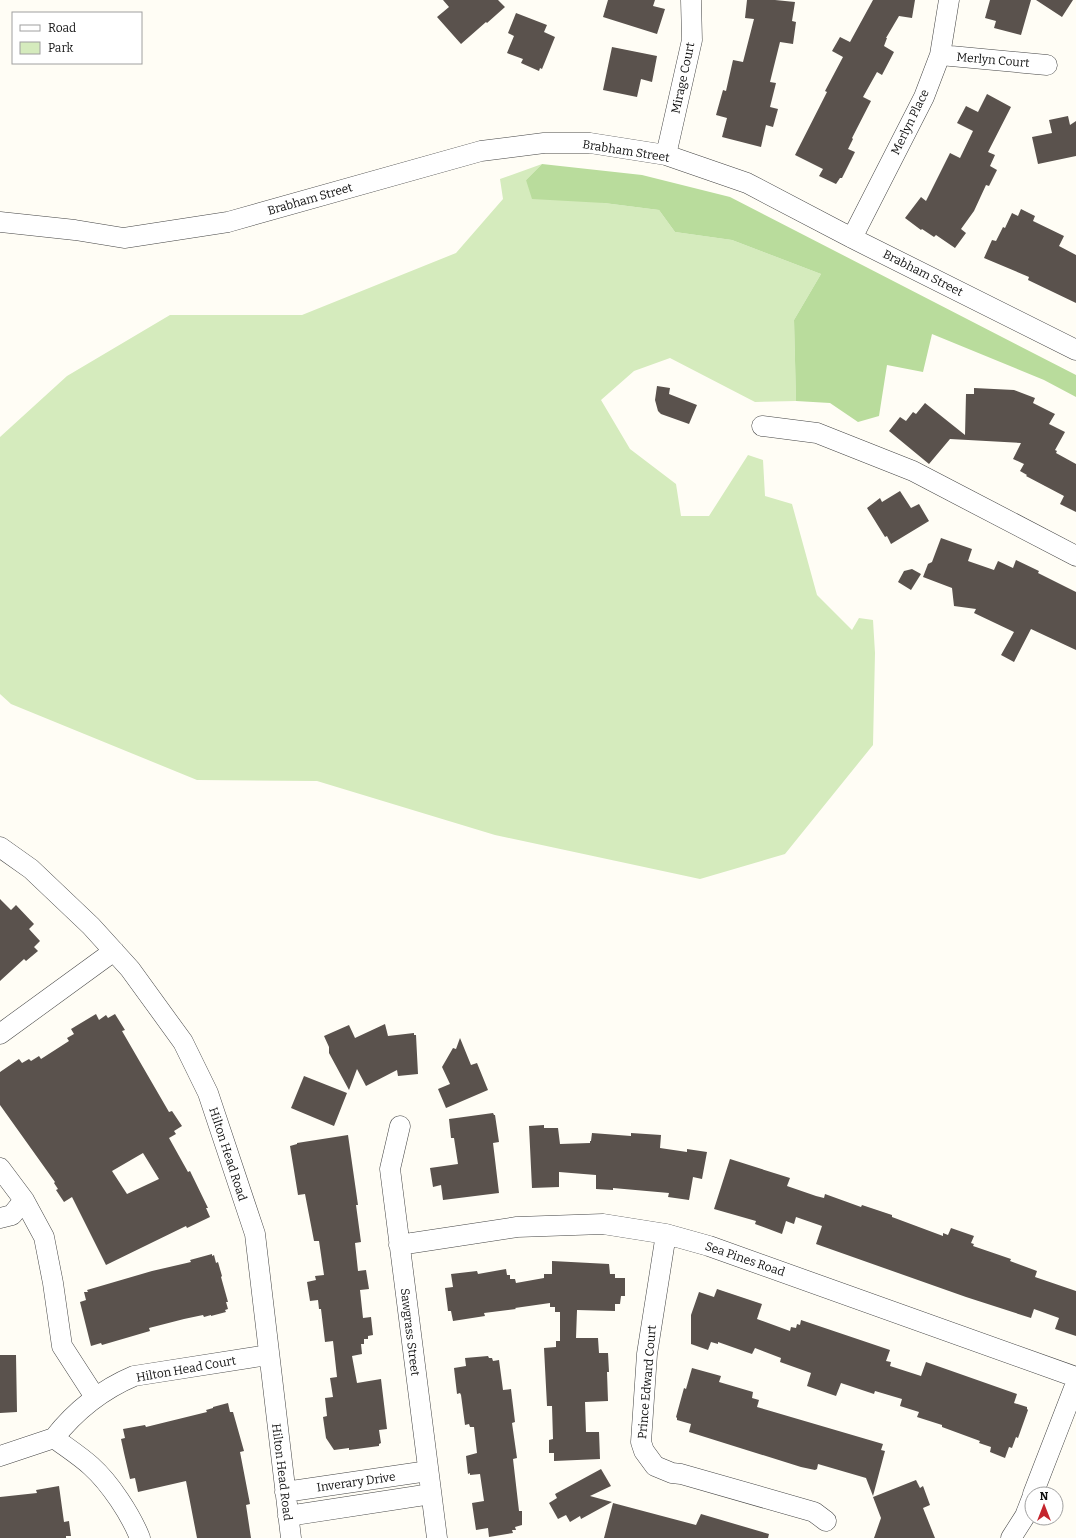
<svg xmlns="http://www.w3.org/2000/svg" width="1076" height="1538" viewBox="0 0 1076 1538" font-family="Bitter,serif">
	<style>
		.green { fill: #d5ebbd }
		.forest { fill: #b9dc9c }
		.building { fill: #5a524d; fill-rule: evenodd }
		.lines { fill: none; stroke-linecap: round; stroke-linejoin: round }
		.minor-casing { stroke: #444; stroke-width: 21 }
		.minor { stroke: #fff; stroke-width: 20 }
		.labels { text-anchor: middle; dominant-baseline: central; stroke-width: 4; stroke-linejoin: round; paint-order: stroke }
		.street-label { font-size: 12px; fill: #111; stroke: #fff }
	</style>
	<rect width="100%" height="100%" fill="#fffdf5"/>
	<path class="green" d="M542,164l-16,16 78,23 55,7 16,22 57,8 89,34 -27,46 2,81 -41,1 -85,-44 -36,13 -33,29 29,49 46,35 5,32h28l39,-61 15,5 2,36 27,8 25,91 35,35 7,-12 14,2 2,33 -2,92 -88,109 -85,25 -205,-44 -178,-54 -120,-1 -186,-76 -11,-10v-257l67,-61 103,-61h132l154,-62 47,-54 -3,-20z"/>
	<path class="forest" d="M542,164l100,11 88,22 346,178v22l-32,-17 -112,-46 -9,38 -36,-7 -8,51 -21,6 -28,-19 -34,-2 -2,-81 27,-46 -89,-34 -57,-8 -16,-22 -55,-7 -72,-4 -6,-19z"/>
	<path class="building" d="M443,0h55l7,7 -18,16 -1,-1 -25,22 -24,-27 12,-10z
		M608,0h47l-2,6 12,3 -8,25 -54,-17z
		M747,0h28l20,2 -3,19 4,1 -3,22 -13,-2 -10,40 6,1 -6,24 8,2 -5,18 -7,-2 -5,22 -39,-10 5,-19 -11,-3 7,-25 3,1 7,-31 10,2 11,-43 -9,-1z
		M873,0h42l-3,18 -13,-2 -13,22h1l-3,8 10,6 -12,23 -5,-3 -14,25 8,4 -19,37 1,1 -5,10 7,3 -13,26h-2l-4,6 -17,-8 4,-7 -28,-14 32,-63 -2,-1 18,-34 -11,-6 8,-14 10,5z
		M990,0h41l-10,35 -27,-7 2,-7 -11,-3z
		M1036,0h37l-11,17z
		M516,13l31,12 -3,7 11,5 -13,32 -2,-1 -1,3 -18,-8 2,-4 -16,-6 7,-17 -6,-3z
		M612,47l45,9 -5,26 -11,-3 -4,18 -34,-7z
		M987,94l24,13 -23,45 7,3 -5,11 7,4 -8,16 -3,-1 -12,26 -13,18 5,4 -11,15 -19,-13 -2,2 -12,-8 -1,1 -16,-12 16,-21 5,4 24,-48 10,5 13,-27 -16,-8 9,-17 12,6z
		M1068,116l2,9 6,-4v35l-38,8 -6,-27 20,-4 -3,-13z
		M1021,209l14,7 -2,5 31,15 -5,10 17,9v48l-48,-23 1,-3 -45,-19 8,-18 4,1 7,-14 2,1 7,-15 6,3z
		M657,386l13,2 -1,6 28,11 -8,19 -28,-10 -3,-3 -3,-11z
		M974,388l40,2 21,8 -2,5 22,11 -6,10 16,8 -10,18 2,1 -1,2 20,11v48l-16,-8 4,-8 -38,-20 1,-1 -7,-4 4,-7 -11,-5 8,-16 -71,-4 -21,25 -40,-33 11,-14 6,4 7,-9 3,2 9,-11 40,32 1,-41h8z
		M900,491l11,17 8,-4 10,17 -38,23 -4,-8 -2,1 -18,-29 13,-10 2,4z
		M941,538l31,11 -4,12 26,9 4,-9 15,7 3,-8 23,11 -1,2 38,19v58l-45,-21 -17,33 -13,-7 13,-23 -40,-19 2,-4 -22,-3 -2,-18 -29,-11 5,-13 4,-2z
		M912,569l9,5 -10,16 -13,-8 6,-11z
		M0,899l11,11 5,-5 18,19 -5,5 11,12 -6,6 4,4 -12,10 -2,-2 -24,22z
		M96,1014l3,6 7,-5 2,3 7,-4 10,16 -3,1 47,81 3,-1 10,15 -8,5 2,3 -7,4 19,34 2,-1 18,37h-2l4,9 -23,11 -1,-2 -80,39 -34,-68 -8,5 -8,-12 2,-1 -4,-6 1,-1 -55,-77v-33l19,-13 3,4 7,-4 2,2 8,-5 2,3 28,-18 -2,-3 7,-4 -3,-5zM143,1153l16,26 -32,15 -15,-23z
		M385,1024l3,12 26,-3v2h2l2,39 -20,2 -1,-6 -31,16 -9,-17 -8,21 -20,-37v-6l-5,-11 25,-11 6,13z
		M460,1038l11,27 6,-2 11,27 -42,18 -8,-19 12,-5 -8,-17 11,-19 3,1z
		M304,1076l43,17 -13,33 -43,-18z
		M493,1113l1,2h1l4,27 -6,1 6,50 -56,7 -2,-15 -8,2 -3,-19 28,-4 -4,-26h-3l-2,-19z
		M544,1125v3h14l2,16 30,-1v-2h1l1,-8 39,3v-3l30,2 -1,13 27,4v-3l20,3 -5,27 -9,-2 -4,23 -21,-3 1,-4 -56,-5v2l-17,-1v-14l-37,-3v15l-27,1 -3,-62z
		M348,1135l10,70h-2l5,37 -6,1 3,28 8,-1 3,19 -9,1 3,28 8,-1 2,18 -5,1v3h-4v5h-3l1,10 -10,2 5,27 24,-4 6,50 -8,1 2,13 -2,1v2l-30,4v-2l-15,2 -8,-12 -3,-21 4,-1 -2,-18 8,-1 -3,-19 7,-1 -4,-36 -8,1 -4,-33h-2l-1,-9 -8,1 -3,-19 9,-2 -1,-4 9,-1 -5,-34h-5l-9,-47 -7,1 -8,-49 7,-2v-1z
		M730,1159l60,19 -3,8 29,10 8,2 1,-4 36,13 1,-2 30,10v2l51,19v-3l5,2 3,-7 23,8 -3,7 3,1 -1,2 38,13 -1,2 27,10 -2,6 41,14v45l-21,-7 4,-11 -25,-9 -3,9 -65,-21 -150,-53 6,-18 -26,-9 -2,7 -8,-3 -4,13 -27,-10 1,-3 -42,-12z
		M212,1254v2l2,-1 2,8 2,-1 4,14 -1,1 7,25h-2l2,7 -3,1 1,2 -15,4v-1l-7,2 -1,-2 -19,4 -35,9 1,3 -48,14 -1,-2 -10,3 -11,-44 6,-2 -2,-8h4l-1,-2 65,-19 39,-9 -1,-2z
		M552,1261l57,3 1,10h5v4h10v18h-4l-1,8h-5v7l-38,-1 -1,28h22l1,15h9l1,19h-2l1,29 -23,1 1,30h13l1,27 -46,2v-8h-5v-13l4,-1 -1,-33h-5l-3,-58 12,-1v-6h4v-29h-5v-5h-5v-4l-35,5 1,1 -32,4 1,3 -32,5 -2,-10h-3l-3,-23 8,-1 -2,-13 26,-3 1,3 28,-5 1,6h3v4h5l1,4 28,-5v-4h8z
		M717,1289l45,15 -5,15 33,12 1,-4 5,1 1,-4 3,1 1,-5 89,30 -4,11 5,1 -1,4 31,10 5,-14 91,32 -3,9 13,4v2l1,1 -10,28 -2,-1 -4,11 -3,-1 -4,11 -15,-6 1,-5 -12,-4 1,-2 -38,-14v-2l-25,-8 2,-5 -19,-6 2,-7 -27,-8 -1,3 -33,-11 -5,13 -29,-10 4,-13 -31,-11 1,-4 -26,-10 -3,6 -34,-12v2l-7,-2 -3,8 -17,-6v-29l8,-23 15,5z
		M0,1355h16l1,57 -17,1z
		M488,1356l1,2h3l1,3 6,-1 4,30 8,-1 4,33 -3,1 5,35 -4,1 6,52h3v14l-7,2 1,3h-4l1,3 -24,4 -1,-9 -12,2 -4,-27 12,-2 -4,-27 -10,1v-2l-2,1 -2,-18 11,-3 -3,-26h-4l-1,-3 -4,1 -4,-30 -1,-2 -3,1 -3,-26 12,-2 -1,-8z
		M692,1368l29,8 -2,6 34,10 -1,6 7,2 -2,7 126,37 -2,6 4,1 -12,45 -7,-18 -48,-14 -1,5 -2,1 -14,-3 -112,-35 2,-8 -14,-4v-2l-1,-1 8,-29 2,1z
		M228,1403l2,9h3l11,39 -4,1 10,52 -4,1 5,33h-54l-11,-57 -48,11 -3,-14 -5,1 -6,-26 -3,-14 4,-1 -2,-9 22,-4 1,2 61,-15 -1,-2 7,-2v-1z
		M601,1469l10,17 -21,10 22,6 -31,17 -1,-3 -10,6 -4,-7 -8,4 -9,-16 8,-5 -2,-4z
		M916,1480l4,8 3,-2 7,19 -7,3 12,30h-61l7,-20 -8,-21z
		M59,1486l5,36 5,-1 2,15h-5v2h-66v-41l37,-4 -1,-3z
		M613,1503l83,22 5,-11 68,20 -1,4h-164z"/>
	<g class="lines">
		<g class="minor-casing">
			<path id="minor" d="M940,55l107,10
				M666,155l26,-115 -1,-40
				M0,222l75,8 49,8 104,-16 253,-71 63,-8h46l76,12 81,28 105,55 224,112
				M852,238l72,-141 16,-42 9,-55
				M762,426l55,7 96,38 163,85
				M0,847l31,22 60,57 39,43 53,73 25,51 47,141 36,304
				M0,1034l114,-83
				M400,1126l-10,43 47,369
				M0,1168l24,32 20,37 9,46 9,63 33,51
				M0,1218l12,-3 12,-15
				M666,1234l-19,120 -6,88 3,9 11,15 17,7 9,1 133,38 12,9
				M399,1245l118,-18 86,-3 63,10 43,12 367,131
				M54,1438c22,-28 47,-48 80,-62l134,-21
				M54,1438c12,9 26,18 37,28 19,17 40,49 49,72
				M0,1456l54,-18
				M285,1492l143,-21
				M1033,1494l43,-111
				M288,1516l143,-22
				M1011,1538l14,-22 7,-18"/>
		</g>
		<use href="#minor" class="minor"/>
	</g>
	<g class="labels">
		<g class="street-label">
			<text transform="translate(993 60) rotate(5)">Merlyn Court</text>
			<text transform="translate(683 78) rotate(-78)">Mirage Court</text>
			<text transform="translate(910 122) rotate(-64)">Merlyn Place</text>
			<text transform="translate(626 151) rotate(9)">Brabham Street</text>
			<text transform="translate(310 199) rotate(-16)">Brabham Street</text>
			<text transform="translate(923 273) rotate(27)">Brabham Street</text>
			<text transform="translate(228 1154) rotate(72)">Hilton Head Road</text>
			<text transform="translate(745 1259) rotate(19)">Sea Pines Road</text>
			<text transform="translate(410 1332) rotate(83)">Sawgrass Street</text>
			<text transform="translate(186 1369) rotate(-10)">Hilton Head Court</text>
			<text transform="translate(647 1382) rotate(-85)">Prince Edward Court</text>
			<text transform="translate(282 1472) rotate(83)">Hilton Head Road</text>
			<text transform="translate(356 1482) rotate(-8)">Inverary Drive</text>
		</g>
	</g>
	<rect x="12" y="12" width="130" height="52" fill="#ffffff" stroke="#a0a0a0"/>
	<rect x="20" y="25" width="20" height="6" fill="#ffffff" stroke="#a0a0a0"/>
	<text x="48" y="32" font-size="12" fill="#111111">Road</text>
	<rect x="20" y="42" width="20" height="12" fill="#d5ebbd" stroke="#a0a0a0"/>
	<text x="48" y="52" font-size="12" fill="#111111">Park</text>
	<g transform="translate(1044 1506)"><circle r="19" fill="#ffffff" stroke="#a0a0a0"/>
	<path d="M0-3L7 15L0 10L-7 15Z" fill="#c4262e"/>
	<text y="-6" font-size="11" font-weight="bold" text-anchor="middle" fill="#111111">N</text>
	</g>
</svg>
